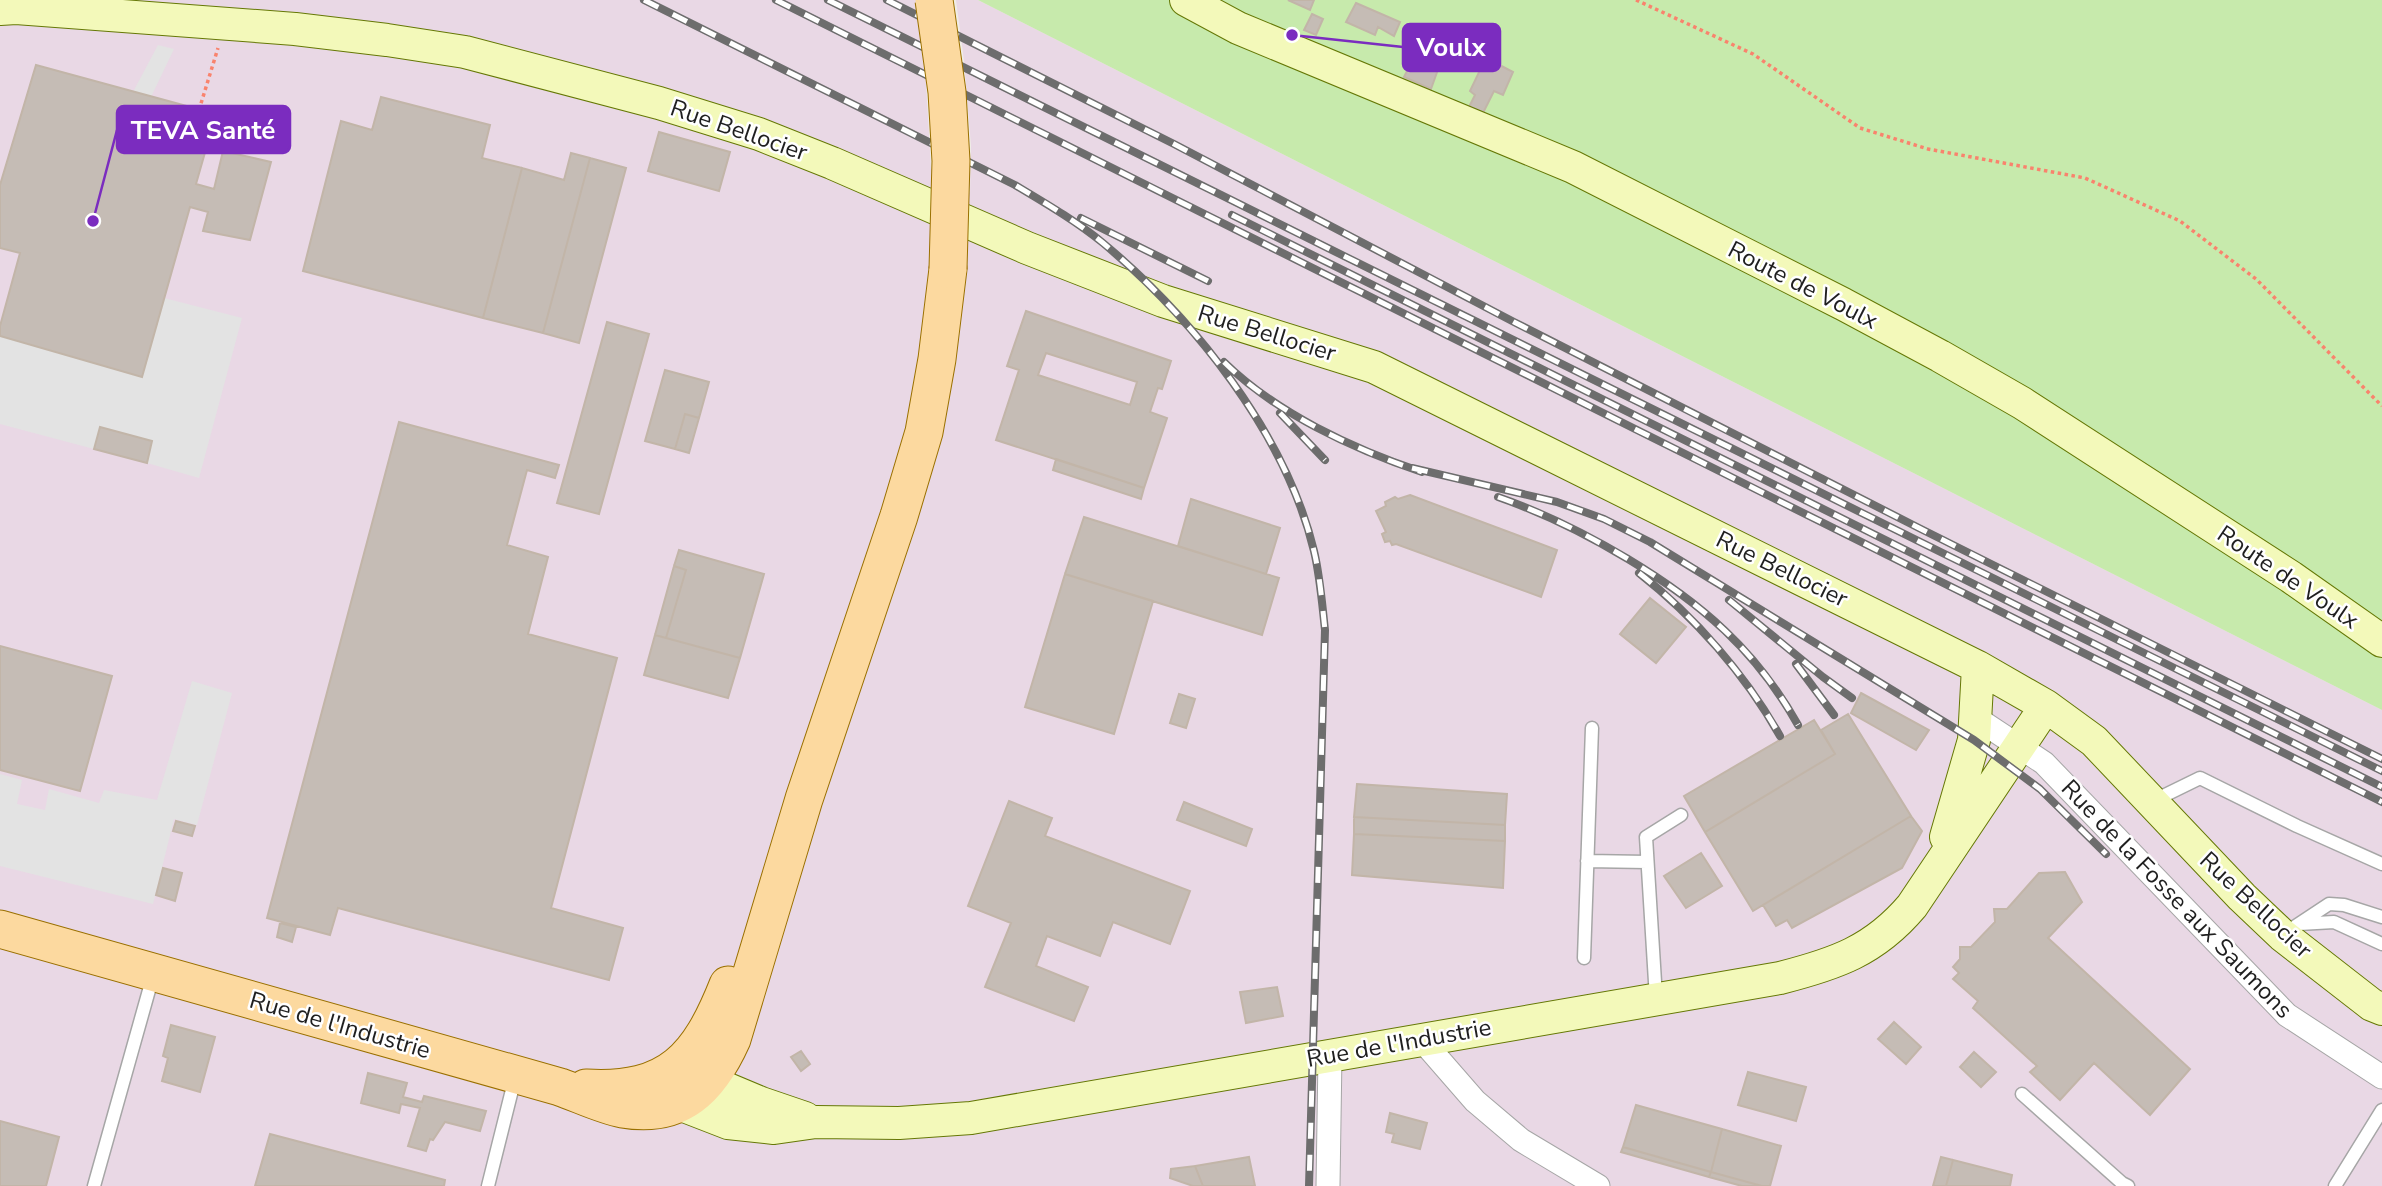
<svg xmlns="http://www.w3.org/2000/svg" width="2382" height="1186" viewBox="0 0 2382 1186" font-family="'Nunito Sans',sans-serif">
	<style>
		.industrial { fill: #e9d8e5 }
		.grass { fill: #c7eaac }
		.parking { fill: #e3e3e3 }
		.building { fill: #c5bcb5; stroke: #c2b5a8; stroke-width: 2; fill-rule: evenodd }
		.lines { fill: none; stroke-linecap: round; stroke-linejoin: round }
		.lane-casing { stroke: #a6a6a6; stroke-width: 15 }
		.street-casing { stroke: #a6a6a6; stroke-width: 25 }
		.secondary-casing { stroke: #657805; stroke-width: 34 }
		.primary-casing { stroke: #9a7000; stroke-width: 39 }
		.path { stroke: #f9836d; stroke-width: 3.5; stroke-dasharray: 3.5 3.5; stroke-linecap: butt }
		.lane { stroke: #fff; stroke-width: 12 }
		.street { stroke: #fff; stroke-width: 23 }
		.secondary { stroke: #f3f9ba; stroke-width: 32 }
		.primary { stroke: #fcd99f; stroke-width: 37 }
		.rail-casing { stroke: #6d6d6d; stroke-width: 8 }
		.rail { stroke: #fff; stroke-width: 5; stroke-dasharray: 16; stroke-linecap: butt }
		.primary-bridge-casing { stroke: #9a7000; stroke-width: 39; stroke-linecap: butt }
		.primary-bridge { stroke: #fcd99f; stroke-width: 37 }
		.labels { text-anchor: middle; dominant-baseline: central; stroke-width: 5; stroke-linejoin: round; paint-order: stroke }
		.street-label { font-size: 24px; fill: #1f1f1f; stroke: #fff }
		.leader { fill: none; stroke: #7b2cbf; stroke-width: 2.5 }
		.callout-dot { fill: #7b2cbf; stroke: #fff; stroke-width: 2.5 }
		.callout { fill: #7b2cbf; stroke: #7b2cbf; stroke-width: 2.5 }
		.callout-label { font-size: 26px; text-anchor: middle; font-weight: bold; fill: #fff }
	</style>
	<rect width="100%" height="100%" fill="#f0ede6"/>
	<path class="industrial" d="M0,0h916l10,82 5,87 39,24 1,-47 -7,-85 -8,-61h22l1404,710v476h-2382z"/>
	<path class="grass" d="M978,0h1404v710z"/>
	<path class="parking" d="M158,45l16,4 -23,48 -18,-5z
		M164,298l78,20 -43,160 -52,-15 5,-22 -52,-13 -6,21 -94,-25v-88l141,41z
		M192,681l40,12 -35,132 -23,-6 -21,85 -153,-38v-92l22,6 -5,24 28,6 4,-21 50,14 5,-13 53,10z"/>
	<path class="building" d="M1288,0h26l-4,10z
		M1356,3l44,19 -6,14 -16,-9 -3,8 -29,-13z
		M1312,14l11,5 -7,16 -12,-5z
		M1417,51l24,10 -10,28 -27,-12z
		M1490,60l23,12 -10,23 -9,-4 -11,22 -14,-6 6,-12 -5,-4 11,-23 4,2z
		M36,65l180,49 -20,70 18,5 9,-38 48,11 -21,78 -47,-9 5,-19 -18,-5 -48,170 -142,-41v-10l20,-73 -20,-5v-63z
		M381,97l109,28 -8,33 40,10 -39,150 -180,-47 38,-150 31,9z
		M659,132l71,20 -11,39 -71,-20z
		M571,153l19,5 -47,175 -60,-15 39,-150 42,12z
		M590,158l36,10 -47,175 -36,-10z
		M1026,311l145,50 -9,28 -4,-1 -8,24 17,6 -23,70 -148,-48 23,-70 -12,-4zM1046,353l91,29 -7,23 -92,-30z
		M607,322l42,12 -50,180 -42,-11z
		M665,370l44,12 -10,36 -14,-4 -10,35 -30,-8z
		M685,414l14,4 -10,35 -14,-4z
		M399,422l160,43 -4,13 -28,-8 -20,75 41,12 -20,77 89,24 -66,250 72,20 -14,52 -271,-72 -8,27 -63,-17z
		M100,427l52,14 -5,22 -53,-14z
		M1056,459l88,29 -3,11 -88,-29z
		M1410,495l147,55 -16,47 -145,-53 -4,1 -2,-4 -5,1 -3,-8 4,-2 -10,-21 10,-5 -1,-4 10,-5 3,2z
		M1191,499l89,29 -14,46 -88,-28z
		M1084,517l195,61 -17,57 -197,-61z
		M679,550l85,24 -24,84 -74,-20 20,-68 -12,-4z
		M674,566l12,4 -20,68 -11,-3z
		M1065,574l88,27 -39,133 -89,-27z
		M1650,598l36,29 -30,36 -36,-29z
		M655,635l85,23 -12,40 -84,-23z
		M0,646l112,30 -32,115 -80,-21z
		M1861,693l68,37 -13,20 -65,-37z
		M1179,694l16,5 -9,29 -16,-5z
		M1848,714l63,102 -158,95 -48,-79 130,-78 -14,-24z
		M1814,720l21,34 -130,78 -21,-36z
		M1357,784l150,10 -2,31 -151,-8z
		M1009,801l43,17 -7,18 145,55 -20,53 -57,-22 -13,34 -53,-20 -11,30 52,21 -14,34 -89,-34 26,-64 -43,-17z
		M1184,802l68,27 -6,17 -69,-26z
		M1911,816l11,15 -20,37 -110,60 -5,-8 -11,6 -13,-21z
		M1354,817l151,8v16l-151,-7z
		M176,821l19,5 -3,10 -19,-5z
		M1354,834l151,7 -2,47 -151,-13z
		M1701,853l21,33 -36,22 -22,-32z
		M163,868l19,5 -7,28 -19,-6z
		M2065,872l17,30 -34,36 142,131 -40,46 -56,-52 -34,37 -30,-28 7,-6 -64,-58 5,-7 -25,-22 6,-6 -6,-6 7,-8v-12h11l24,-25 -1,-13h13l32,-36z
		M280,923l16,4 -4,15 -15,-5z
		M1277,987l6,29 -37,7 -6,-31z
		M1894,1022l27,25 -15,17 -28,-25z
		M171,1025l44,12 -15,55 -38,-11 6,-23 -5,-2z
		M801,1051l9,13 -9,7 -10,-14z
		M1974,1052l22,20 -15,15 -21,-20z
		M1748,1072l58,15 -10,34 -58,-16z
		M368,1073l39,10 -4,14 19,5 2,-6 62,15 -6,20 -35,-9 -12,18 -3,-1 -4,12 -18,-5 12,-38 -19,-4 -2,9 -38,-10z
		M1636,1105l86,24 -11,43 -88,-25z
		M1390,1113l37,10 -7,26 -28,-7 2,-8 -8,-2z
		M0,1121l59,16 -13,49h-46z
		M1722,1129l59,17 -11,40h-8l-51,-14z
		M270,1134l175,46 -1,6h-189z
		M1623,1147l88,25 -2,5 -88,-25z
		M1249,1157l6,29h-52l-8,-20z
		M1941,1157l12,3 -7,26h-13z
		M1953,1160l59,15 -2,11h-64z
		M1195,1166l8,20h-10l-23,-8 1,-9z
		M1711,1172l51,14h-20l-33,-9z"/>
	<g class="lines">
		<g class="lane-casing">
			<path id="lane" d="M2153,801l47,-23 97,48 85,38
				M1587,861l60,1
				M2299,924l35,-2 48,22
				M2282,935l47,-31 15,1 38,12
				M1584,958l8,-230
				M1656,998l-10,-161 35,-22
				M2022,1094l100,89 6,3
				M94,1186l59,-210
				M488,1186l27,-108
				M2335,1186l47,-76"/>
		</g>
		<g class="street-casing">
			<path id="street" d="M1976,718l68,45 243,252 95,62
				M1421,1039l54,62 46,39 77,46
				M1328,1186l2,-131"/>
		</g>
		<g class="secondary-casing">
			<path id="secondary" d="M1186,0l52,28 335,139 270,137 97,52 82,47 269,174 91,64
				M0,9l16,-1 279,21 92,11 78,12 194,51 100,31 73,29 195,85 136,53 211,66 604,300 68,39 48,35 148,156 40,38 90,70 10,4
				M1946,837l28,-97 4,-73
				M687,1072l74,31 44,15
				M679,1104l49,19 46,5 42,-6 83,1 72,-5 809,-140c55,-14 94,-27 132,-72l134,-200"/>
		</g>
		<g class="primary-casing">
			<path id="primary" d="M0,929l560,158c20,7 42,18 63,22 58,10 87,-21 109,-70l72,-240 95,-283 25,-84 13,-73 11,-90
				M586,1088c84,5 113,-30 142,-103"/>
		</g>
		<path class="path" d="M1636,0l117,54 107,74 68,21 157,29 95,43 76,58 126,127
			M199,110l19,-62"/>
		<use href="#lane" class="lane"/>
		<use href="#street" class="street"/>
		<use href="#secondary" class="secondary"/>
		<use href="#primary" class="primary"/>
		<g class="rail-casing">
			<path id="rail" d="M644,0l371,185c30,18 61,36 88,58 91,76 183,191 211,308 6,25 8,52 11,79l-16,556
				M776,0l1606,802
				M828,0l1554,771
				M887,0l287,144 340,178 405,206 463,231
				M1232,215l1150,572
				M1081,218l127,63
				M1224,362c52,51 129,87 198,110
				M1280,413l45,47
				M1412,468l145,34 47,17 46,23 324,198 66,49 66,65
				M1498,497c46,16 88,37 130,62 73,44 128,91 170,166
				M1639,573c56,44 106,101 141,163
				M1729,600l94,77 29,21
				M1796,664l38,51"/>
		</g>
		<use href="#rail" class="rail"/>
		<g class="primary-bridge-casing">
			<path id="primary-bridge" d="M934,0l13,92 4,69 -3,108"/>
		</g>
		<use href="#primary-bridge" class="primary-bridge"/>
	</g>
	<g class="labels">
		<g class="street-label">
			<text transform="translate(739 130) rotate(19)">Rue Bellocier</text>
			<text transform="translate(1803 285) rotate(27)">Route de Voulx</text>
			<text transform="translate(1267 333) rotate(17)">Rue Bellocier</text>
			<text transform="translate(1782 569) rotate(26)">Rue Bellocier</text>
			<text transform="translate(2288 577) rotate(34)">Route de Voulx</text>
			<text transform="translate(2177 899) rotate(46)">Rue de la Fosse aux Saumons</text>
			<text transform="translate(2256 905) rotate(43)">Rue Bellocier</text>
			<text transform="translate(340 1025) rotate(16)">Rue de l'Industrie</text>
			<text transform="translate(1399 1043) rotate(-10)">Rue de l'Industrie</text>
		</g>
	</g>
	<path class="leader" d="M1292 35L1403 47M93 221L117 130"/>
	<g class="callout-dot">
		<circle cx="1292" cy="35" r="7"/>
		<circle cx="93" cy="221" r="7"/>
	</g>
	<g class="callout">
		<rect x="1403" y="24" width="97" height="47" rx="7"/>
		<rect x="117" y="106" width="173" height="47" rx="7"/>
	</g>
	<g class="callout-label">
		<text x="1451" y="56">Voulx</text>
		<text x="203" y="139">TEVA Santé</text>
	</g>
</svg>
